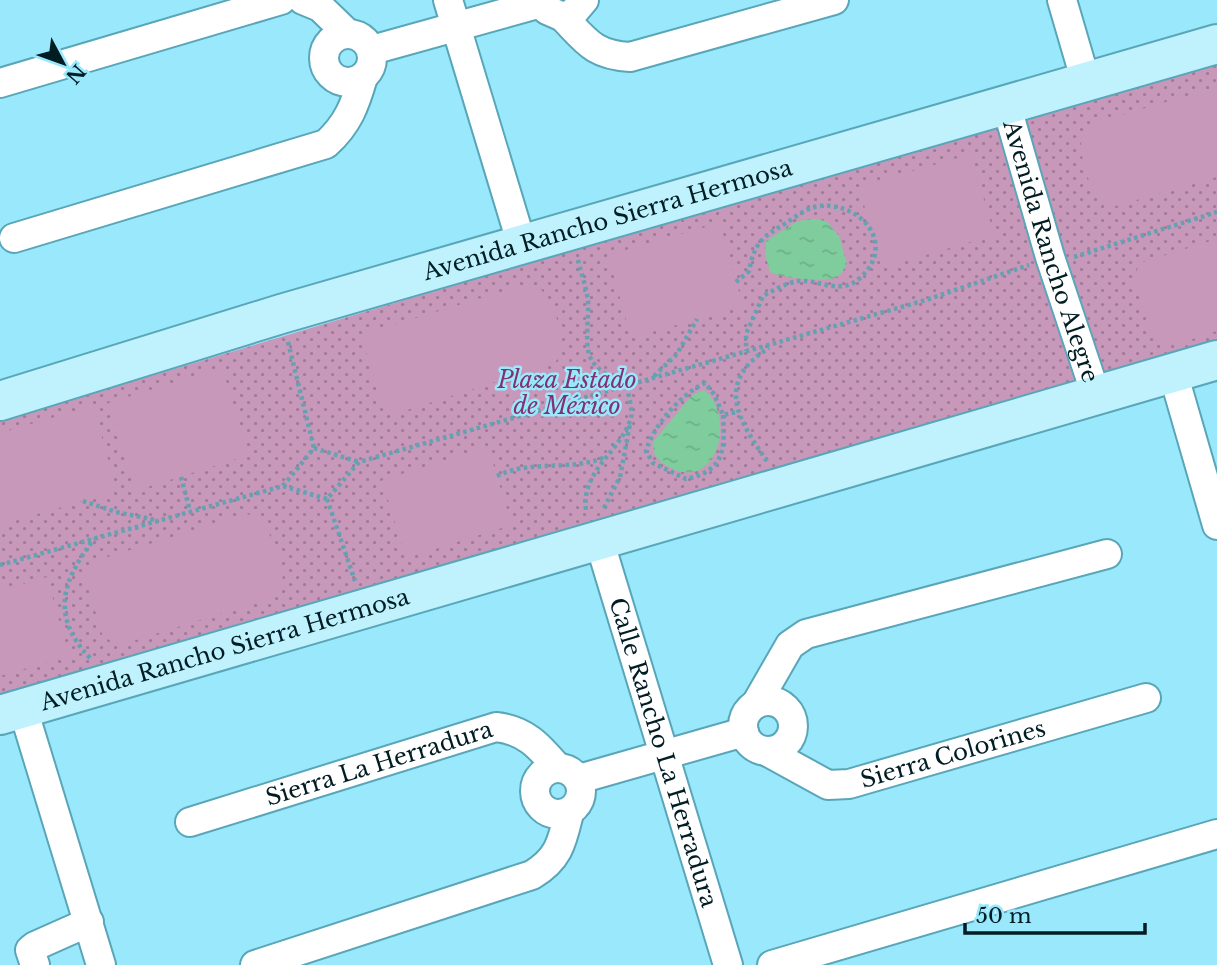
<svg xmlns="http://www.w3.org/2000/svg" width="1217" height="965" viewBox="0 0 1217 965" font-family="'Libre Baskerville',serif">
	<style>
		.park { fill: url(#park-dots) }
		.pitch { fill: #c798ba }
		.water { fill: url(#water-ripples) }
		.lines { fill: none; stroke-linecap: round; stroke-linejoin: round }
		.street-casing { stroke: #59a6b9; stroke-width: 32 }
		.secondary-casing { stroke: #59a6b9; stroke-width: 42 }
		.path { stroke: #64a1b1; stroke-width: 4.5; stroke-dasharray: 3.5 3.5; stroke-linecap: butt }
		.street { stroke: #fff; stroke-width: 28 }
		.secondary { stroke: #bff2fd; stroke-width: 38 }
		.labels { text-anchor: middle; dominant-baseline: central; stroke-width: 5; stroke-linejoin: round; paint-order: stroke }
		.street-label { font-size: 23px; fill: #001d24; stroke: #9ae8fc }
		.park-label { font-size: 23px; font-style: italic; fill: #803271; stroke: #9ae8fc }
	</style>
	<defs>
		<pattern id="park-dots" width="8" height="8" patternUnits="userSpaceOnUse" patternTransform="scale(1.75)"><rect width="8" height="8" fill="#c798ba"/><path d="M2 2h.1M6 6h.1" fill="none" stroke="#9f7b97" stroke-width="1.8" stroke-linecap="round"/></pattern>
		<pattern id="water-ripples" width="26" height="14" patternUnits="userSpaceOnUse" patternTransform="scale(1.75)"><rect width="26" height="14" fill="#7fcd9d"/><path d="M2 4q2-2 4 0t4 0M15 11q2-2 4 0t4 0" fill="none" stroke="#6cb087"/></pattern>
	</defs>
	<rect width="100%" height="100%" fill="#9ae8fc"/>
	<path class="park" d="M1217,64v277l-1217,359v-279l1006,-301z"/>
	<path class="pitch" d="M1217,87v90l-108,31 -15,-12c-6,-22 -24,-56 -3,-72z
		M971,154l23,81 -112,33 -23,-81z
		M720,223l23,83 -112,32 -23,-83z
		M1217,239v92c-20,6 -43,18 -62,8l-22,-60 7,-16z
		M530,283c26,10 27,41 34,65l-9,15 -157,50 -16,-10 -18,-57 3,-13z
		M222,368l27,87 -114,36 -27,-88z
		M93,406l24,85 -117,34v-92z
		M488,447l24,78 -106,33 -24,-78z
		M247,514c20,6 40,48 35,67 -2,8 -8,12 -14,18l-148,46 -17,-8 -18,-60 6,-15z
		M47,577l22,79 -69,20v-85z"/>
	<path class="water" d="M814,219l12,2 13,15 8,28c-3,5 -5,10 -10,13 -11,6 -56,1 -67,-5l-5,-18 1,-13 32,-20z
		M704,390c34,26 12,109 -40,74 -8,-6 -12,-12 -11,-22l39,-47z"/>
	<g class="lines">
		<g class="street-casing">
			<g id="street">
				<path d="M303,0l17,7 27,26"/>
				<path d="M448,0l74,245"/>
				<path d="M1062,0l24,82"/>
				<path d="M547,10l16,7 10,-4 11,-13"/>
				<path d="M563,17c24,25 31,38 67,40l204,-57"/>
				<circle cx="348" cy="58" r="24"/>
				<path d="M372,50l169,-47"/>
				<path d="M0,83l281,-83"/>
				<path id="s1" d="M1006,104l44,153 47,141"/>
				<path d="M14,238l312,-94c22,-20 29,-39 37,-67"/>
				<path d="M1173,373l44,152"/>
				<path id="s2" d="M599,540l129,425"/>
				<circle cx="768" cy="726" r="25"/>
				<path d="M756,704l34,-59 16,-11 301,-80"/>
				<path d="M23,709l78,256"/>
				<path id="s3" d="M766,751l62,34 21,-1 297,-86"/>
				<circle cx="558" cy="791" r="23"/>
				<path d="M579,779l165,-47"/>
				<path id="s4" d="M190,822l306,-95c29,3 43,19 61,40"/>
				<path d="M35,965l-5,-15 5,-4 54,-24"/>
				<path d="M255,965l277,-90c27,-16 30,-33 37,-62"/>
				<path d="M772,965l445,-131"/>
			</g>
		</g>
		<g class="secondary-casing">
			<g id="secondary">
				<path id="s5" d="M0,401l281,-87 936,-270"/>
				<path id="s6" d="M0,715l1217,-355"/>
			</g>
		</g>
		<path class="path" d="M1074,257l143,-45
			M578,260c4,18 12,35 10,54 -2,44 -4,50 39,72 1,9 6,24 4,32 -11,35 -50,52 -45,92
			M736,282l13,-11c6,-29 12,-33 37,-48 8,-5 19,-14 28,-16 44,-9 85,36 46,71 -20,18 -40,1 -62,3 -12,2 -24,9 -35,15l-17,38v17
			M288,342l26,106
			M654,376l23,-22 20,-35
			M723,415c2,34 2,56 -37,64l-33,-16 -7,-12c7,-25 35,-57 59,-68l9,11 9,21 13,-3
			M767,461c-29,-41 -53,-79 2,-113
			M497,476c34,-17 74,-4 108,-19
			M181,477l9,34
			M283,486l31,-38 45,14
			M327,499l28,82
			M83,501l33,11 40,8
			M604,508l16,-31 10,-53
			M0,565l283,-79 44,13 32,-37 567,-162 103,-35
			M90,658c-40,-42 -28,-77 4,-119"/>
		<use href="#street" class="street"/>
		<use href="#secondary" class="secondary"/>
	</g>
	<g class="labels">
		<g class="street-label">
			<text stroke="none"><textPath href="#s5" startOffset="634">Avenida Rancho Sierra Hermosa</textPath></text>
			<text stroke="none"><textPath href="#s1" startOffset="154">Avenida Rancho Alegre</textPath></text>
			<text stroke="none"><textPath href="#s6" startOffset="234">Avenida Rancho Sierra Hermosa</textPath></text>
			<text stroke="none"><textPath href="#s2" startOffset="222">Calle Rancho La Herradura</textPath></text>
			<text stroke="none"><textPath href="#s3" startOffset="200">Sierra Colorines</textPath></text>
			<text stroke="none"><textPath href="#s4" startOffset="198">Sierra La Herradura</textPath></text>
		</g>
		<g class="park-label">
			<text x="567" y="380">Plaza Estado<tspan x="567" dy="26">de México</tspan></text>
		</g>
	</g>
	<g transform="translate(63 63) rotate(131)" stroke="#9ae8fc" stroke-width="5" paint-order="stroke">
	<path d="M0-5L12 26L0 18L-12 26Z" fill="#001d24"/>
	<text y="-10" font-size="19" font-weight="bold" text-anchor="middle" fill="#001d24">N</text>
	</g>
	<path d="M965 923v10h180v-10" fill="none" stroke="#001d24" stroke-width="3.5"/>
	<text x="976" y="923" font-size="21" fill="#001d24" stroke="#9ae8fc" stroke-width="5" paint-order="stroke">50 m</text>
</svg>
